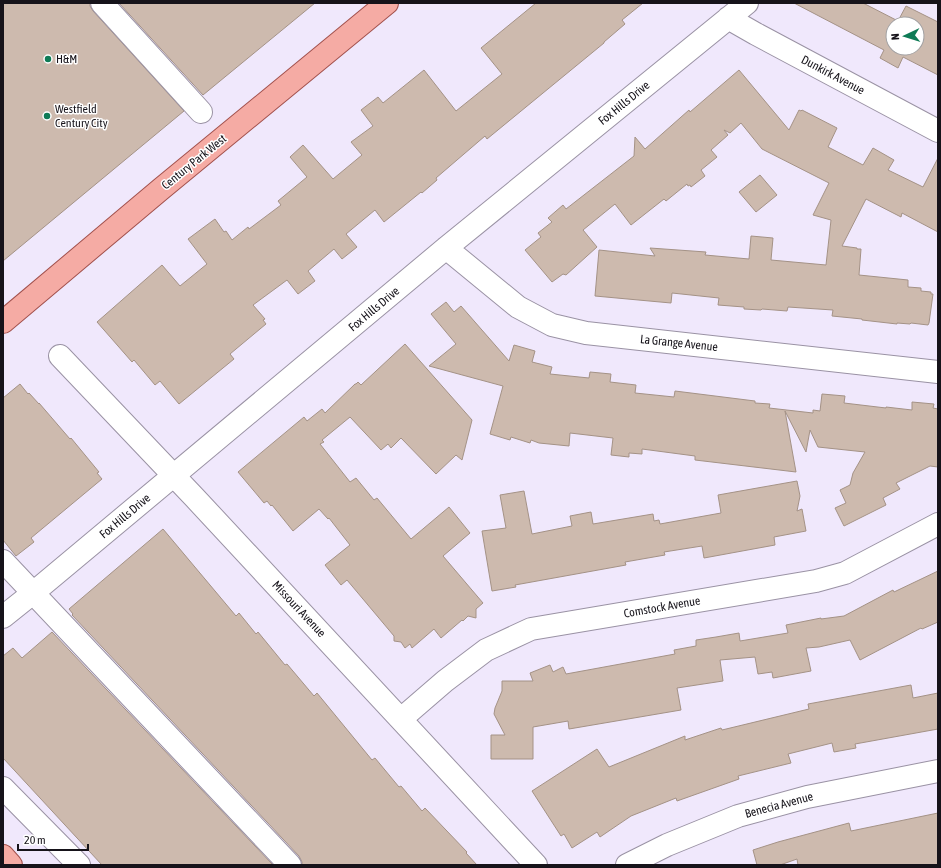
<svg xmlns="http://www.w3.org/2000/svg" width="941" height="868" viewBox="0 0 941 868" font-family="'Asap Condensed',sans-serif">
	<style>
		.building { fill: #cdbaae; stroke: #a49286; fill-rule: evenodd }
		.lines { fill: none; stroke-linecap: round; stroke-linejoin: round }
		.minor-casing { stroke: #9a92a4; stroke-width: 24 }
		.major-casing { stroke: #a2514d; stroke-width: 24 }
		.minor { stroke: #fff; stroke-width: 22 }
		.major { stroke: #f5aba4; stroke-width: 22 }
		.poi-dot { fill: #0f7b56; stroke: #fff; stroke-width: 1.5 }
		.labels { text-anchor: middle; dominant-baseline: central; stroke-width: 3; stroke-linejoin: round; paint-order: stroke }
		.poi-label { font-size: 12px; fill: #16131a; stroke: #fff; text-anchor: start }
		.street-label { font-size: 12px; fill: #16131a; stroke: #fff }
	</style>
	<rect width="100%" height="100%" fill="#f0e8fc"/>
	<path class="building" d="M3,3h87v3l3,5 91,100 -181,150z
		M119,3h196l-112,92z
		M536,3h107l-21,17 3,4 -21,18v1l-117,96 -2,-3 -49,42 1,2 -15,13 -1,-1 -37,30 -9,-12 -29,24 11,13 -15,12 -8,-10 -26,22 7,10 -17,13 -11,-14 -34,25 12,14 -2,1 3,4 -36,30 4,5 -55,45 -19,-23 -5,4 -21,-25 -2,2 -35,-40 65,-57 18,21 27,-22 -19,-25 27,-20 9,13 2,-1 6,9 16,-13 1,2 32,-24 -3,-4 29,-24 -17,-20 13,-12 30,34 29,-24 -11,-13 22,-16 -12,-16 17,-13 5,6 41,-33 32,41 46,-37 -21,-26z
		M794,3h69l35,18 8,-15 32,16v53l-35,-18 -5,11 -18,-10 4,-8zM893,24h24v24h-24z
		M739,70l50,60 10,-20 2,1 1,-1 35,18 -9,19 35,18 10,-17 21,12 -6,10 35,17 15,-29v74l-36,-19 -1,4 -35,-18 -24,47 15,2v1h4l-2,26 49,5v7l13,1v3l10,1v2h2l-4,29 -1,2 -17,-2 -1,1 -13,-1v1l-35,-4v-1l-30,-3 1,-6 -45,-3 -1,4 -25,-2 -1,1 -17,-1v-2l-26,-2 1,-7 -47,-5 -1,10 -76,-7 4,-46 56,6 -5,-8 56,4 -1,3 44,4 2,-23 22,2 -2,22 55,5 5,-45 -18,-5 16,-32 -67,-34 -21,-26 -11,10 -6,-3 4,5 -17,15 6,7 -16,13 4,6 -14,11 -1,-2 -2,1 -1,-2 -21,17 -2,-2 -33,26 -16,-21 -32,26 14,17 -31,28 -3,-1 -11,8 -27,-32 16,-13 -3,-4 14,-11 -4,-4 15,-13 3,4 68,-53 1,-19 10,12 44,-39 1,2z
		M760,175l17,20 -21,17 -17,-20z
		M446,302l8,10 7,-6 48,55 5,-16 21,6 -3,11 20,5 -2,7 39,4 1,-6 21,2 -1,8 26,3 -1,8 39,4 1,-6 80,10v2l15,1 -1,4 44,5v-3l7,1 2,-17 23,2 -1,7 42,5v-1l26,3v-8l22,2 -1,4 5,1v58l-8,-1 -34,17 4,6 -17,9 3,7 -42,21 -9,-18 11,-5 -6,-13 10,-5 3,-12 12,-21 -47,-5 -8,-17 -4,22 -21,-41 11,61 -101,-12v-4l-53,-7v5l-13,-1v4l-18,-2 2,-17 -43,-5 -1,13 -30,-3 -8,-3 -1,3 -19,-6 -1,3 -20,-6 13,-48 -74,-20 27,-22 -25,-30z
		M405,344l67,76 -10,40 -6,-5 -20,19 -35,-36 -10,10 -3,-4 -7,6 -31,-33 -28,23 2,2 -4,2 30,38 6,-4 18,22 3,-2 34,41 38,-32 21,26 -27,23 40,47 -7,6v9l-8,-2 -5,5 -1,-1 -21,18 -7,-9 -22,19 -2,-4 -5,4 -4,-6 -7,-1v-5l-47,-56 -6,5 -16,-20 25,-20 -21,-27 -1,1 -9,-10 -26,22 -21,-26 -1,1 -4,-5 -3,2 -26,-31 66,-55 3,4 15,-12 3,4 30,-29h1l2,-2 3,3z
		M20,384l8,10 1,-1 10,11v-1l31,36 1,-1 28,34 -2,1 5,6 -71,59 3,4 -18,14 -13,-16v-142z
		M797,481l3,15 -3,15 5,-2 4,22 -32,6 1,8 -71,13 -2,-12 -38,6 1,3 -40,7 1,3 -111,20 1,2 -24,4 -10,-60 24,-3 -6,-33 24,-4 8,43 40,-8 -2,-10 21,-4 2,12 60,-10 1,7 5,-1 1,4 61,-11 -3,-18z
		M163,529l73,87 3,-3 17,21 2,-2 27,33 2,-1 27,32 3,-3 55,67 3,-2 24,29 2,-1 21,25 3,-3 42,44 -1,1 11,12h-175v-3l-3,-6 -227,-241 1,-1 -4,-5z
		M938,571v51l-16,7 -1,-1 -61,32 -10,-20 -31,7 -13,1 5,23 -38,7 -1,-6 -14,2 -3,-17 -35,3 3,21 -46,7 4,22 -112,19 -1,-8 -35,6v32h-42v-24h14l-11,-21 1,-6 7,-17v-10h31l-3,-8 20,-8 3,7 10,-5 3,7 109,-20 -1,-4 22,-4v-6l20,-3 23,-4 1,8 48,-8 -2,-8 35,-7v1l23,-3 49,-26 1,2z
		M52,632l221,233h-171l-99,-107v-102l10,-8 9,10z
		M911,685l2,13 25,-5v36l-83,15 1,4 -22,4 -2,-9 -44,11 3,9 -53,13 1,3 -62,22 -1,-3 -45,18 -31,21 -3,-5 -25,16 -8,-14 -3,2 -29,-45 65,-42 12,18 76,-31v4l36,-12 1,2 87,-21 -1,-5z
		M938,813v52h-140l-1,-6 -17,6h-23l-4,-15 25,-8 71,-19 2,8z"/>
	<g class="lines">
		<g class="minor-casing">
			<path id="minor" d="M102,3l99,109
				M728,18l28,16 182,97
				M446,248l72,59 34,18 34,8 352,39
				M60,356l135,142 341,367
				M3,561l287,304
				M3,617l30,-24 413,-345 301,-245
				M401,719l44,-38 41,-31 45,-21 285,-48 29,-8 93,-49
				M3,788l76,77
				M627,865l40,-20 71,-29 69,-19 131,-26"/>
		</g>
		<g class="major-casing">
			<path id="major" d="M3,322l158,-133 226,-186
				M3,856l8,9"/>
		</g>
		<use href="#minor" class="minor"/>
		<use href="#major" class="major"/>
	</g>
	<g class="poi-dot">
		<circle cx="48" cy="59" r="4"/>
		<circle cx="47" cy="116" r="4"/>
	</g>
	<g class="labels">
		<g class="poi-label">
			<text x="56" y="59">H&amp;M</text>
			<text x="55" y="109">Westfield<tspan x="55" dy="14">Century City</tspan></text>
		</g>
		<g class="street-label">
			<text transform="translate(833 75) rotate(28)">Dunkirk Avenue</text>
			<text transform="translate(624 103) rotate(-39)">Fox Hills Drive</text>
			<text transform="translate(194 162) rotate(-39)">Century Park West</text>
			<text transform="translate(374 309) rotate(-40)">Fox Hills Drive</text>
			<text transform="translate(679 343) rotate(6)">La Grange Avenue</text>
			<text transform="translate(125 516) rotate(-40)">Fox Hills Drive</text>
			<text transform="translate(662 607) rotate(-10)">Comstock Avenue</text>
			<text transform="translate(299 609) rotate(47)">Missouri Avenue</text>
			<text transform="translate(779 805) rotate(-15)">Benecia Avenue</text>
		</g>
	</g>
	<rect width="941" height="868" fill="none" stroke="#16131a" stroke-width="8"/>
	<g transform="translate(905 36) rotate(266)"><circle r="19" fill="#ffffff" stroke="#a2a1a3"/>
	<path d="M0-3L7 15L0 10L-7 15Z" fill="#0f7b56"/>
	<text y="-6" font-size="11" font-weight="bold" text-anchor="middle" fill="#16131a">N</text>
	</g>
	<path d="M18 844v6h70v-6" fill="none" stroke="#16131a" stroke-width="2"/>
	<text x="24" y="844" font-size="12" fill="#16131a" stroke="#ffffff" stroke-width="3" paint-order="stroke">20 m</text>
</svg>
